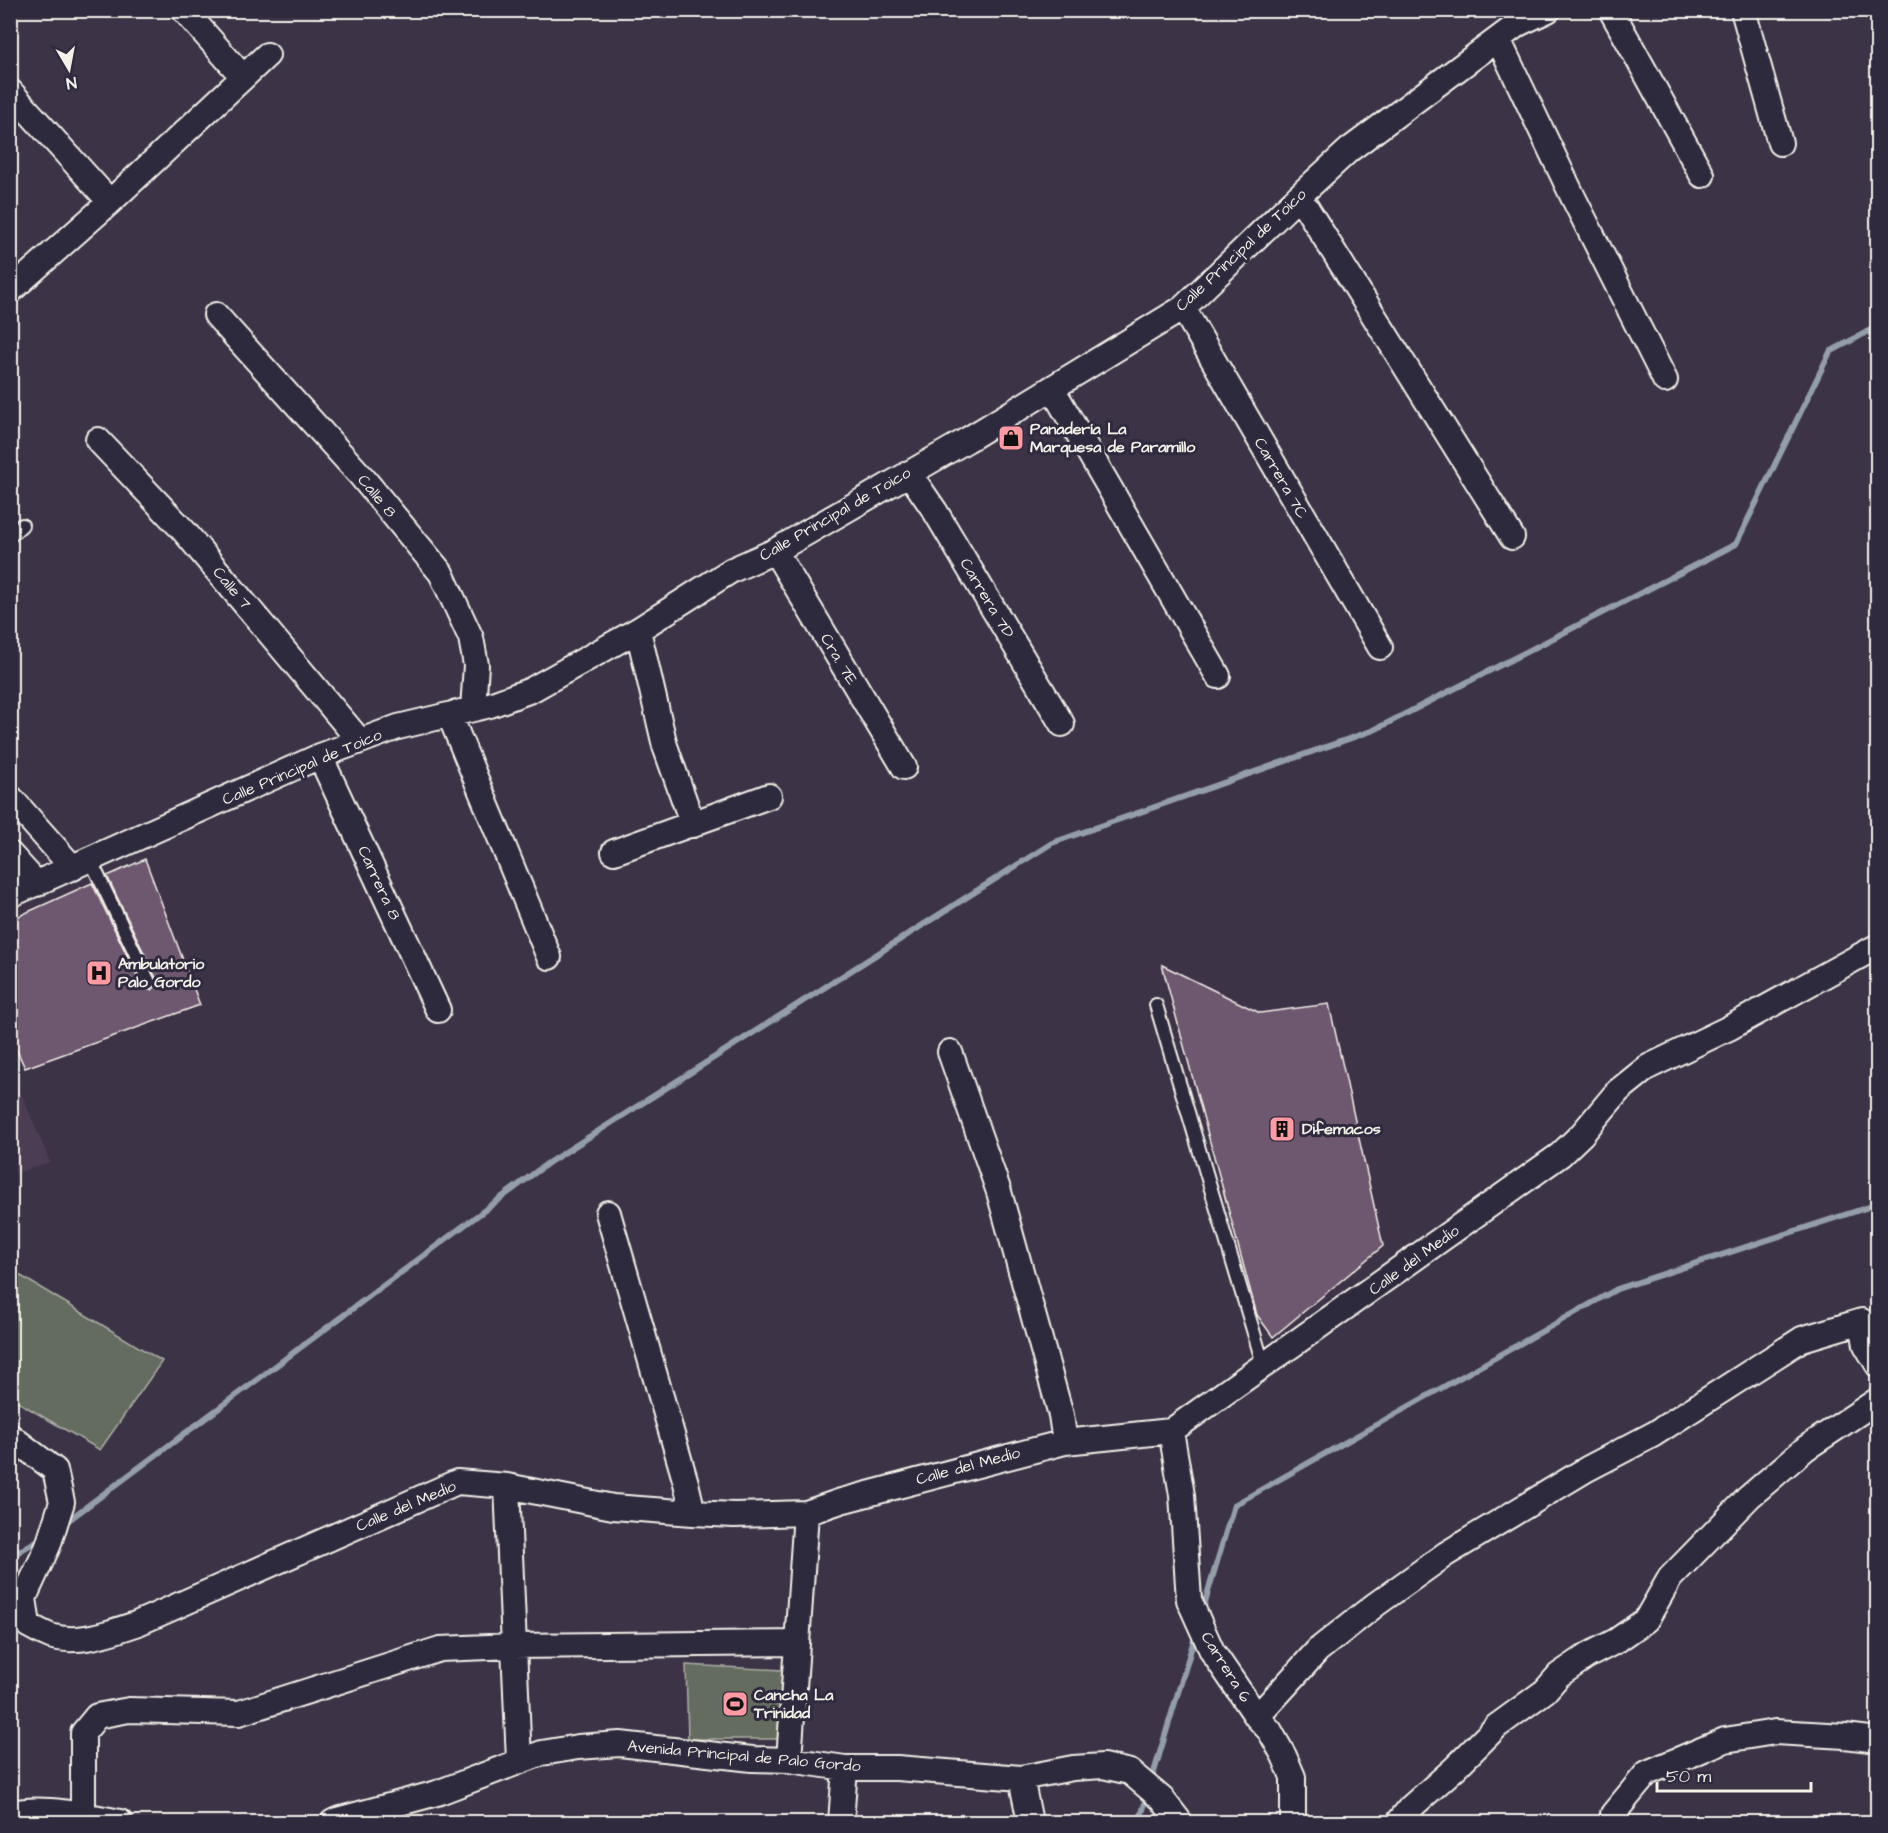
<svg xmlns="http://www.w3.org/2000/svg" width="1888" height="1833" viewBox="0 0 1888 1833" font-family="'Architects Daughter',sans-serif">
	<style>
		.built { fill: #4b3e53 }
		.green { fill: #646c5f; stroke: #acaea4; stroke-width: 1.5 }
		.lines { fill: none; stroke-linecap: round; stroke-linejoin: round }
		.stream { stroke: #939ea9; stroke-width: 6 }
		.building { fill: #6e596f; stroke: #f4f1e8; stroke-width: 1.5 }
		.lane-casing { stroke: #f4f1e8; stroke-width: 16 }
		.street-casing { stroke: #f4f1e8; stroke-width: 28 }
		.lane { stroke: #2f2a3d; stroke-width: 12 }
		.street { stroke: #2f2a3d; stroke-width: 24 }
		.labels { text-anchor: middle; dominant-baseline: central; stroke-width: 6; stroke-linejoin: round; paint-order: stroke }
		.street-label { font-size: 16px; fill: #f4f1e8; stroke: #2f2a3d }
		.poi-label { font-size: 16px; font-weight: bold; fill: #f4f1e8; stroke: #2f2a3d; text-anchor: start }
	</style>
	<rect width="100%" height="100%" fill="#3c3347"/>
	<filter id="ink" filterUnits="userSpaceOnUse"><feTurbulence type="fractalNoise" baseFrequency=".0167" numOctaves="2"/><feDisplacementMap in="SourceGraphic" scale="12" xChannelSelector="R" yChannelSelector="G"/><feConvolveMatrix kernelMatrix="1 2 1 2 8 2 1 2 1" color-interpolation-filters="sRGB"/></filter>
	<g filter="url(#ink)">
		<path class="built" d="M11,1069l39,93 -39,13h-1z"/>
		<path class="green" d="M11,1270l151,91 -62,89 -89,-52z
			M686,1665l97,5 -1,69h-94z"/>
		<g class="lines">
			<path class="stream" d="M62,1525l486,-362 504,-320 322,-113 362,-186 94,-192 48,-26
				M10,1557l33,-20
				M1202,1612l32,-107 383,-216 261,-85
				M1151,1782l45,-149
				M1139,1822l9,-28"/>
		</g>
		<path class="building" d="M145,859l55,146 -175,63 -15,-33v-115l82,-37 50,103 3,3 7,1 4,-4v-8l-49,-102z
			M1162,965l98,48 69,-9 54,242 -110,91 -16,-22z"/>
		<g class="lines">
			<g class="lane-casing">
				<path id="lane" d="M10,536l12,-11
					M90,859l59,123
					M1156,1005l108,362"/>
			</g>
			<g class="street-casing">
				<path id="street" d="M184,10l59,67
					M1611,10l91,165
					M1743,10l37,133
					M1498,39l75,158 92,183
					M10,91l100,111
					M1299,196l213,341
					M10,291l100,-89 157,-147
					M1183,308l197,339
					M216,315l146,162 79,96 30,65 5,27 -3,44
					M1052,388l166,288
					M98,440l86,91 175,209
					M909,473l26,38 127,213
					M775,551l129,216
					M638,630l27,116 28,79
					M450,716l99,241
					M320,756l118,254
					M10,797l63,71
					M614,852l155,-56
					M10,854l27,30
					M10,895l310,-139 78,-29 92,-22 41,-15 107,-60 94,-60 43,-19 192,-111 216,-132 116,-112 50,-46 169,-126 30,-14
					M950,1052l49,140 62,223 4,27
					M608,1213l78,270 7,30
					M1171,1431l11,64 7,105 23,51 45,66 13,14 14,25 9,21v45
					M10,1436l45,34 7,32 -14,44 -24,52 4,27c7,4 15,8 22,11 28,9 59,-3 86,-12l321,-142 50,4 106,21 80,6 41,2 72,-2 35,-12 224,-59 106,-11 389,-276 22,-21 36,-43 30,-24 81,-39 149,-82
					M507,1486l12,275
					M1257,1717l61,-67 57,-45 71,-51 141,-85 67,-35 148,-95 60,-18 4,24 12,20
					M789,1760l17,-247
					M1021,1778l9,44
					M10,1814c28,-9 81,2 110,8
					M83,1815v-82l14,-17 32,-6 110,3 201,-64 73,-3 284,-3
					M333,1822l4,-2 100,-27 105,-40 36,-6 42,-3 132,15 37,1 56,8h52l124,10 52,-10 30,-2 27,6 32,27 18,23
					M841,1822l4,-54
					M1399,1822l11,-14 45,-40 42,-42 48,-35 14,-16 28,-19 29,-15 30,-21 24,-42 79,-81 57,-49 72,-48
					M1613,1822v-8l34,-41 78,-33 50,-8 70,4 33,4"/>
			</g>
			<use href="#lane" class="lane"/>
			<use href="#street" class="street"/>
		</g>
	</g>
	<defs>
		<g id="shop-square" transform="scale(1.35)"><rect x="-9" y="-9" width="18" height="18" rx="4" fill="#ff9aa2" stroke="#2f2a3d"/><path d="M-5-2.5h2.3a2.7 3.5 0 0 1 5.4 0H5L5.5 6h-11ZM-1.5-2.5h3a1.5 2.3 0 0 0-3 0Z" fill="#111"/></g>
		<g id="hospital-square" transform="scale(1.35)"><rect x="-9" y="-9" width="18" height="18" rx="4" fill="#ff9aa2" stroke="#2f2a3d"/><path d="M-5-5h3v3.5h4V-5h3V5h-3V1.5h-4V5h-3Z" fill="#111"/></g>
		<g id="building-square" transform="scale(1.35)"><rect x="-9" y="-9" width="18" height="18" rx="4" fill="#ff9aa2" stroke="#2f2a3d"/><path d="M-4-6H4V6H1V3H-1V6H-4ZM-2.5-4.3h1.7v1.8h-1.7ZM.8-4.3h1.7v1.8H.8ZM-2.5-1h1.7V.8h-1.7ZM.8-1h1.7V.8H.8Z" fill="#111"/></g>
		<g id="stadium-square" transform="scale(1.35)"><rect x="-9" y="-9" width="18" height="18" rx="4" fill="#ff9aa2" stroke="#2f2a3d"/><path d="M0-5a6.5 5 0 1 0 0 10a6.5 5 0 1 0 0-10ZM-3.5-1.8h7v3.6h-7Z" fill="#111"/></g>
	</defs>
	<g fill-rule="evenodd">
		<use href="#shop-square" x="1011" y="438"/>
		<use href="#hospital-square" x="99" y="973"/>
		<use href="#building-square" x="1282" y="1129"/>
		<use href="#stadium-square" x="735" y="1704"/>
	</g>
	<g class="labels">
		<g class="street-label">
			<text transform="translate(1241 250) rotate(-43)">Calle Principal de Toico</text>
			<text transform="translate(1281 478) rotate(60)">Carrera 7C</text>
			<text transform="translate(377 496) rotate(50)">Calle 8</text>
			<text transform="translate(835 514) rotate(-30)">Calle Principal de Toico</text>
			<text transform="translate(232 588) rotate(50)">Calle 7</text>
			<text transform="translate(987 598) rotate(59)">Carrera 7D</text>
			<text transform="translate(839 659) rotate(59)">Cra. 7E</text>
			<text transform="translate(302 767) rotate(-23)">Calle Principal de Toico</text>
			<text transform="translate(379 883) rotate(65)">Carrera 8</text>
			<text transform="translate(1414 1260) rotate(-36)">Calle del Medio</text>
			<text transform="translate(968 1466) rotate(-15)">Calle del Medio</text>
			<text transform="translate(406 1506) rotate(-23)">Calle del Medio</text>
			<text transform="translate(1226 1667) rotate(58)">Carrera 6</text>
			<text transform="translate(744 1756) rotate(5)">Avenida Principal de Palo Gordo</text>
		</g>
		<g class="poi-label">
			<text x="1030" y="429">Panadería La<tspan x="1030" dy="18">Marquesa de Paramillo</tspan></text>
			<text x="118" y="964">Ambulatorio<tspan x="118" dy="18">Palo Gordo</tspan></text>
			<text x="1302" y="1129">Difemacos</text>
			<text x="754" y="1695">Cancha La<tspan x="754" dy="18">Trinidad</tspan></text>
		</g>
	</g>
	<rect width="1888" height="1833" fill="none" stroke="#2f2a3d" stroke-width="36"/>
	<rect x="18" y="18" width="1852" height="1797" fill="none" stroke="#f4f1e8" stroke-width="2" filter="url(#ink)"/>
	<g transform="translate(69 69) rotate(170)" stroke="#2f2a3d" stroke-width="4.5" paint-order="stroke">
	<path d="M0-4.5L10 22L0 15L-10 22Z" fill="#f4f1e8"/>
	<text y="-9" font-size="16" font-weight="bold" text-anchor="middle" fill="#f4f1e8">N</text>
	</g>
	<path d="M1657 1782v9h154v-9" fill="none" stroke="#f4f1e8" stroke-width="3"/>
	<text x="1666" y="1782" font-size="18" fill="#f4f1e8" stroke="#2f2a3d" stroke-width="4.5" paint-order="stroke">50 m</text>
</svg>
